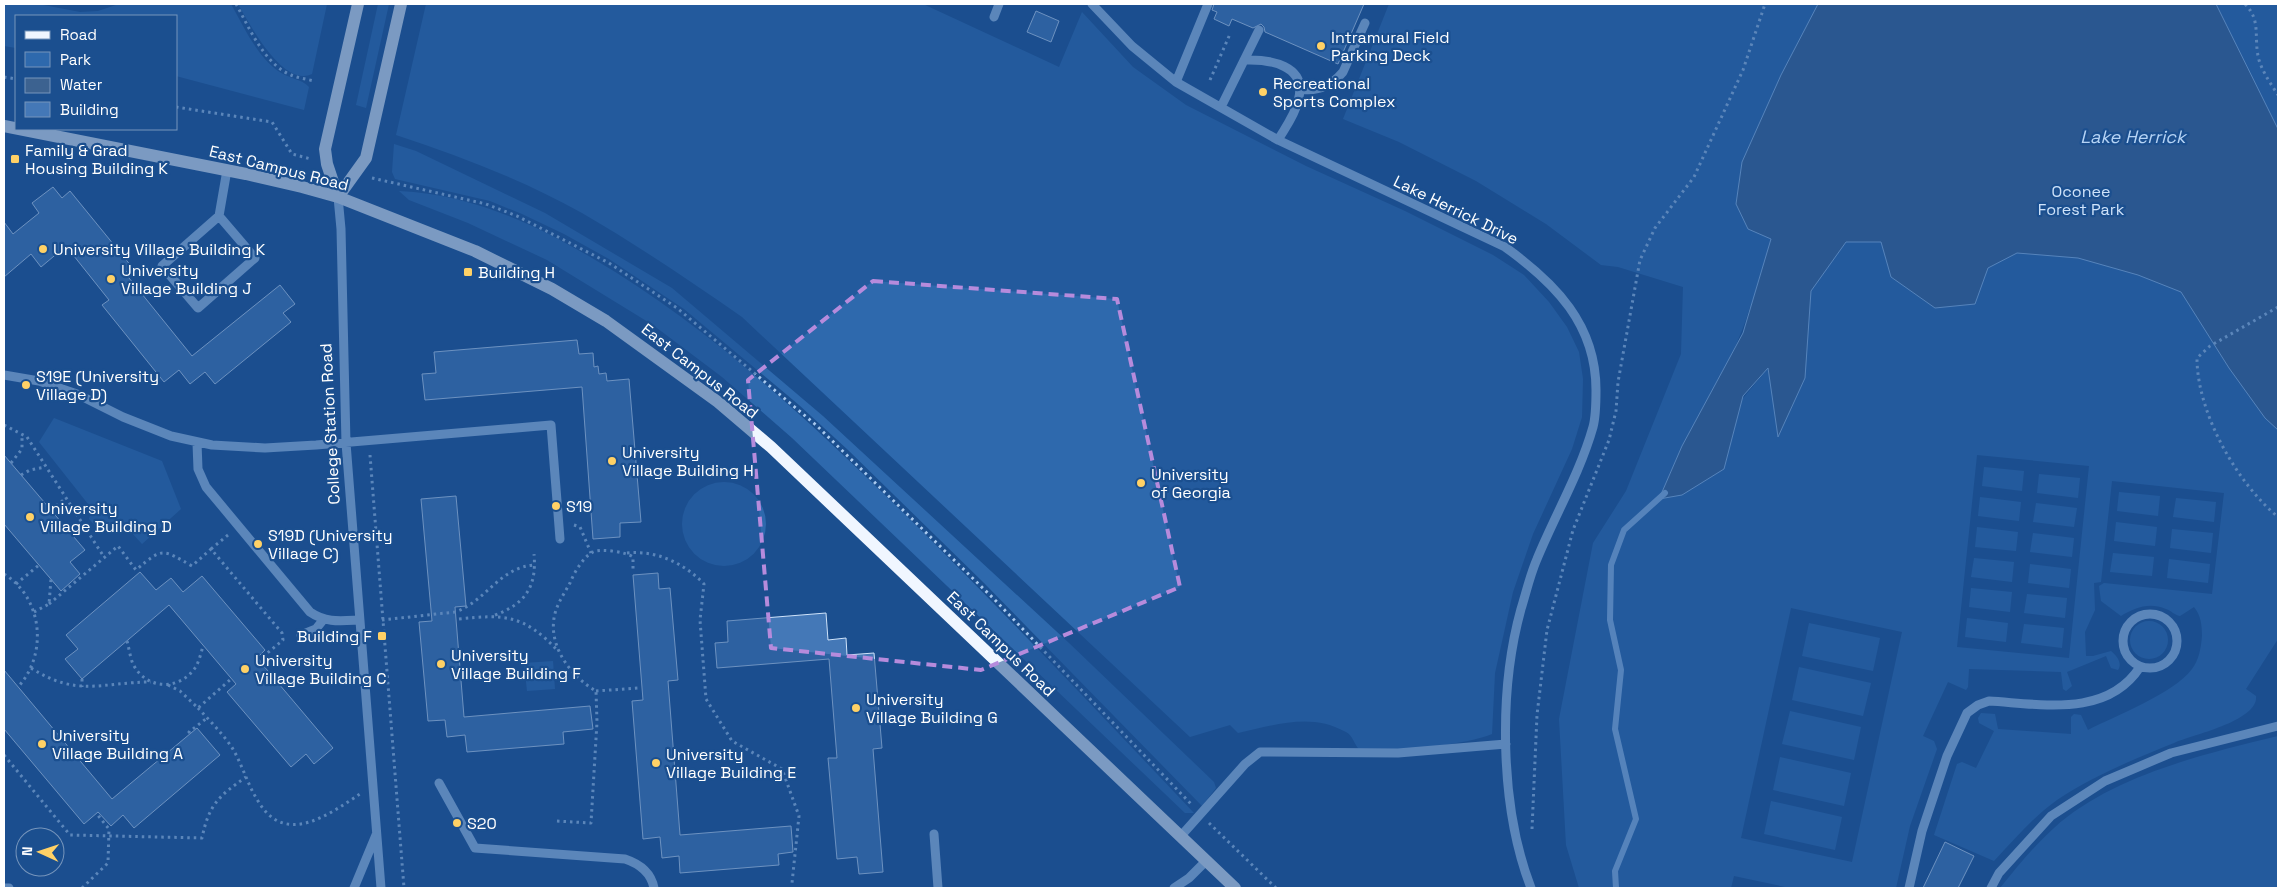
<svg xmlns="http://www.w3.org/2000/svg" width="2282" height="892" viewBox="0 0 2282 892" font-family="'Space Grotesk',sans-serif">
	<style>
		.green { fill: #2e69ad; fill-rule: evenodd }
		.water { fill: #3c6290; stroke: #9cc4f0 }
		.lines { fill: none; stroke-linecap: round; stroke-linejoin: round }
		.stream { stroke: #9cc4f0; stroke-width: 6 }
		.building { fill: #4478b7; stroke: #cfe3fa }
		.path { stroke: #a9c9ee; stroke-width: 3; stroke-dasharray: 2.5 4; stroke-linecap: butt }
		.minor { stroke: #a9c9ee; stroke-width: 9 }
		.major { stroke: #f0f6ff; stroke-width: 12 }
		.marked { fill: none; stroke: #b68bdc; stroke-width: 4; stroke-dasharray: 10 6; stroke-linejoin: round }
		.poi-dot { fill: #ffd166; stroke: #1b4f8f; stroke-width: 2 }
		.labels { text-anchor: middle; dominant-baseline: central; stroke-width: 4.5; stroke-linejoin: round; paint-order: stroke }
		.poi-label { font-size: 16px; fill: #fff; stroke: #1b4f8f; text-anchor: start }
		.street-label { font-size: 16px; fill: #fff; stroke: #1b4f8f }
		.park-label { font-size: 16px; fill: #cfe3fa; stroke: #1b4f8f }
		.water-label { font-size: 18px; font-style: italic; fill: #b5d3f5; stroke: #1b4f8f }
	</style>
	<rect width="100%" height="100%" fill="#1b4f8f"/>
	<path class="green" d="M4,4h34l42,8 18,-1 21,-7h112c13,23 25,51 47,67 9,7 24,8 31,16l-5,23 -128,-34v-60h-160v32l-12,-2z
		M238,4h89l-15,70c-29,14 -63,-51 -74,-70z
		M378,4h11l-23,104 -10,-3z
		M426,4h497l136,63 23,-55 51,55 53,38 120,61 99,45 88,44 31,20 25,27 18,25 12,25 4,27 -1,38 -10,32 -39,85 -20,58 -18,81 -3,61c-28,12 -100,17 -132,16 -6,-5 -7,-15 -14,-18 -35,-20 -71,-7 -108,1l-8,-8 -40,12 -448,-420c-53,-37 -105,-72 -160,-104 -59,-33 -122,-57 -186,-78z
		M1389,4h889v635l-32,50 10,7c3,25 -64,39 -82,47 -40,16 -81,33 -117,57 -24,17 -43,40 -63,61l-60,-26 23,-71 5,-2 14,6 18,-37 -15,-8 -1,-5 3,-5 14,1 3,15 73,5v-17l3,-3 7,1 7,15c29,-15 85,-36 104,-61 7,-9 9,-21 10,-33 0,-10 -1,-21 -8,-29l-14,9c-6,-1 -8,-5 -14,-7 -16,-7 -31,-2 -45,7l-20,-15 -2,-15 5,-3 108,11 12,-101 -112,-12 -11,101 -7,1 1,27 -10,22 1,24h7l18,-5c5,4 12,12 7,19l-7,-2 -5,-12 -39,16 5,14 -6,5 -3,-2 -2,-17 -92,-3 -1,18 -2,3 -18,-8 -25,54 11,5 3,8 -27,77 -14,62h-106l-56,-12 -3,12h-152l-13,-43 -7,-126 34,-176 33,-52 55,-137 2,-67 -65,-20 -17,-2 -55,-41 -70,-43 -77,-39 -56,-23zM1750,307l55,71 -27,57 -10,-67 -108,131c23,-67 70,-124 90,-192zM1977,455l112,11 -20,192 -112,-11zM1791,608l111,24 -50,230 -111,-24z
		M394,144l22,7 129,62 127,75 151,128 246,227 145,139 2,6 -14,18 -218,-223 -136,-133 -49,-45 -115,-96 -75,-50 -45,-25 -42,-20 -32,-13 -95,-22 -3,-7z
		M399,191c70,3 134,32 193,67 125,73 230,175 333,276 91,91 180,185 269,279h-9l-393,-375 -70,-61 -69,-52 -106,-65 -79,-37 -59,-23z
		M54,418l108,43 19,48 -39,35 -21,-23 -21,10 -11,-12 3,-10 -53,-67z
		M1984,467l40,4 -2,20 -40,-5z
		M2039,474l41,4 -2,20 -41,-5z
		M682 524a42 42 0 1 1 84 0a42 42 0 1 1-84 0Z
		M2119,492l41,4 -2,20 -41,-5z
		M1980,497l41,5 -2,19 -41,-5z
		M2176,498l40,4 -2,20 -41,-5z
		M2036,503l41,5 -3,19 -41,-5z
		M2116,522l41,5 -2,19 -41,-5z
		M1977,527l41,5 -2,19 -41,-4z
		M2172,529l41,4 -2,20 -41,-5z
		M2033,533l41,5 -2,19 -42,-5z
		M2113,553l41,4 -2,19 -42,-4z
		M1974,558l40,4 -2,20 -41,-5z
		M2169,559l41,5 -2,19 -41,-5z
		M2030,564l41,5 -2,19 -41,-5z
		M1971,588l41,4 -2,20 -41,-5z
		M2027,594l40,4 -2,20 -41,-5z
		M1967,618l41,5 -2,19 -41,-5z
		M2130 640a19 19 0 1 1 38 0a19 19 0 1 1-38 0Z
		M1809,623l71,15 -7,33 -71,-15z
		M2024,624l40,4 -2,20 -41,-5z
		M553,661l2,28 -28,2 -3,-28z
		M1799,667l72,16 -8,33 -71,-16z
		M1790,711l71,16 -7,33 -72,-16z
		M2278,736v152h-278c17,-21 33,-41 54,-60 57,-52 150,-74 224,-92z
		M1780,757l71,16 -7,33 -71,-16z
		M1771,801l71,16 -7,33 -71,-16z"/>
	<path class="water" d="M1818,4h398l62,125v301l-13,-12 -36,-50 -48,-76 -43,-17 -60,-17 -61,-5 -29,15 -13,36 -40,4 -44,-31 -10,-35h-35l-35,49 -6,87 -27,59 -10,-69 -25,28 -19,73 -42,26 -23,4 23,-53 61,-113 28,-94 -23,-10 -12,-25 6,-42 39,-87z"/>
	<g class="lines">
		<path class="stream" d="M1616,888l-1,-17 21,-52 -21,-90 6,-59 -11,-50 1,-55 13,-35 41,-37"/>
	</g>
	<path class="building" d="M1214,4h150l-26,60 -73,-32 -1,-5 -3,-3 -8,4 -21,-9 -3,7 -15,-7 3,-7 -5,-2z
		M1036,11l23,10 -8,21 -24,-10z
		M53,187l9,11 8,-7 62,76 -7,6 67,83 88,-71 15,19 -12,9 8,9 -76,62 -10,-12 -15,12 -11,-14 -15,12 -62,-77 7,-5 -43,-54 -25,21 -10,-13 -27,23v-55l9,12 26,-21 -7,-10z
		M577,340l2,14 14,-1 1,14 4,-1 1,8 7,-1 1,8 22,-2 12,143 -21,1v14l-27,2 -11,-152 -157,13 -3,-26 14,-1 -2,-21z
		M4,455l81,95 -15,12 10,12 -19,17 -57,-67z
		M456,496l10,110 -11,1 9,110 126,-11 3,23 -30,3 1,12 -97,8 -2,-17 -18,2 -2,-17 -17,1 -9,-99 13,-1 -11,-122z
		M140,572l16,18 15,-12 12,14 19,-16 63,74 -8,8 76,90 -19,16 -8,-10 -15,13 -64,-75 9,-8 -67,-79 -87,74 -17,-20 13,-10 -12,-14z
		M658,573l1,16 11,-1 8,92 -10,1 12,154 111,-9 2,26 -15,2 1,11 -99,8 -1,-17 -17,2 -2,-21 -17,2 -11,-138 11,-1 -10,-125z
		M826,613l2,27 18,-2 1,17 27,-2 8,95 -9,1 10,123 -24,2 -2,-17 -20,2 -9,-101h9l-8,-99 -112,9 -2,-25 13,-1 -1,-21z
		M4,670l108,129 85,-71 23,27 -86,73 -11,-13 -12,11 -13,-14 -14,12 -80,-95z
		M1945,842l29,14 -16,32h-35z"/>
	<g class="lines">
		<path class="path" d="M236,4c13,23 28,60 55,71 7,3 15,4 23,6
			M2245,4c17,17 8,34 14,56 4,13 12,24 19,35
			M4,77l12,2
			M1210,80l20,-46
			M176,107l96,15 20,32 19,5
			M372,178l114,26 31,12 92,47 68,45 139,117 178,174 197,205
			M2278,307l-68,39 -13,12c0,55 40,125 81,159
			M4,425l23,12 77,120
			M370,455l34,433
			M11,463l11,-14v-14
			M21,475l9,-5 15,-3
			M51,510l15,-12
			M574,525l6,2 11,26
			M211,549l17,-14
			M627,553c29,-3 57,10 77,31l-4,36 6,79 26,42 50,28 17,47 -7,67
			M4,574c39,24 44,80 14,113
			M16,584l23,-19
			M49,604l69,-58 18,24c27,-23 26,-21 56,-4l19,-17 71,84 1,7 -24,20
			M34,612l15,-8 2,-25
			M495,615c30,-11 42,-28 39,-61
			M459,619c46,-5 65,-4 98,31
			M382,620l73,-8c32,-11 44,-45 80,-47
			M127,641c2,7 3,16 6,23 13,26 46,27 62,4 4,-6 6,-15 8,-22
			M31,668c47,30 71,14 120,14
			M82,679v8
			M168,685l12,6 18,17 33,-29
			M596,691l43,-3
			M198,708c11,12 23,24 33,38 11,17 16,38 27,55 27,46 70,14 102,-7
			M190,733l-1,-1 18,-14
			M4,755l66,80 132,3c7,-34 17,-42 44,-61
			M557,821l34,2 6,-101 -1,-31c-26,-15 -51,-48 -40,-81 3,-9 9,-18 14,-27 4,-10 13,-26 23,-31 7,-4 33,0 40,5v13
			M1209,823l67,65
			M1532,829l5,-114 10,-85 26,-100 36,-90 7,-29 2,-29 22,-122 15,-32 39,-51 49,-107 22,-66
			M82,888l26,-25 1,-34 -13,-16"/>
		<path class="minor" d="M1092,4l40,42 44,36 102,58 227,107c50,36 91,77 91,143 0,11 0,26 -3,37 -13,46 -38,88 -56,132 -7,16 -11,34 -16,50 -23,83 -21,199 10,279
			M994,17l5,-13
			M1244,60c25,-1 65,5 54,41 -3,14 -13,27 -20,39
			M1176,82l32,-78
			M1300,89c18,3 31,-3 43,-17l22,-49
			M1221,107l38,-77
			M338,197l3,32 5,214 35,445
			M219,216l36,42 -57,50 -36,-42z
			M219,216l8,-46
			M4,375l35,6 38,13 46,23 48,19 41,9 53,3 51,-3 235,-20 9,114
			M197,443l1,26 8,18 104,125c16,11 30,9 49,8
			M2123 641a27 27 0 1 1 54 0a27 27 0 1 1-54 0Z
			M301,635l15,-6 7,-9
			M439,783l36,65 150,11c15,5 26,13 29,29
			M934,834l4,54
			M1180,837l65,-73 15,-12 138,1 108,-9
			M4,888h5
			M354,888l22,-53
			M1174,888l15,-10 17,-17
			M1909,888l13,-57 25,-75 20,-43 11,-8 11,-4c52,3 118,17 151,-34
			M1991,888l8,-15 52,-57 54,-35 66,-28 107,-27"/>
		<path class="major" d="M4,126l242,48 56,13 36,10 137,54 77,38 54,32 112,81 53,45 464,441
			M338,197l28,-39 35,-154
			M338,197l-11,-33 -2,-15 33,-145"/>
	</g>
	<path d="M0 0H2282V892H0ZM873,281l244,18 63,288 -199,83 -210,-22 -23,-268z" fill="#1b4f8f" fill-opacity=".55" fill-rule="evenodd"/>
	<path class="marked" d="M873,281l244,18 63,288 -199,83 -210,-22 -23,-268z"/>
	<g class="poi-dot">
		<circle cx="1321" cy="46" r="5"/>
		<circle cx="1263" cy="92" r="5"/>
		<rect x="10" y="154" width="10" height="10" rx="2.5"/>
		<circle cx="43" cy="249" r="5"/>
		<rect x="463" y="267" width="10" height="10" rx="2.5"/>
		<circle cx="111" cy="279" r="5"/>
		<circle cx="26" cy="385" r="5"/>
		<circle cx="612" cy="461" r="5"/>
		<circle cx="1141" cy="483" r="5"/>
		<circle cx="556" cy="506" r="5"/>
		<circle cx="30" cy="517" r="5"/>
		<circle cx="258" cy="544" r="5"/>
		<rect x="377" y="631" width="10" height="10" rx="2.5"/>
		<circle cx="441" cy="664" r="5"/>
		<circle cx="245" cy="669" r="5"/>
		<circle cx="856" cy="708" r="5"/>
		<circle cx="42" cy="744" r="5"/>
		<circle cx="656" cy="763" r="5"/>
		<circle cx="457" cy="823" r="5"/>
	</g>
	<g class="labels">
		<g class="poi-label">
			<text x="1331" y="37">Intramural Field<tspan x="1331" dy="18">Parking Deck</tspan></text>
			<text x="1273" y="83">Recreational<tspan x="1273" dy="18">Sports Complex</tspan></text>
			<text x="25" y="150">Family &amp; Grad<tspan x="25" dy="18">Housing Building K</tspan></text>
			<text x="53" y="249">University Village Building K</text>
			<text x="121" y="270">University<tspan x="121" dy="18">Village Building J</tspan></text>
			<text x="478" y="272">Building H</text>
			<text x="36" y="376">S19E (University<tspan x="36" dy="18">Village D)</tspan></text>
			<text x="622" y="452">University<tspan x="622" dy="18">Village Building H</tspan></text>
			<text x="1151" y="474">University<tspan x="1151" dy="18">of Georgia</tspan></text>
			<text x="566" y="506">S19</text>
			<text x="40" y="508">University<tspan x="40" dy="18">Village Building D</tspan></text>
			<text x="268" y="535">S19D (University<tspan x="268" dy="18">Village C)</tspan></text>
			<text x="372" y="636" text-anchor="end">Building F</text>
			<text x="451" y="655">University<tspan x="451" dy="18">Village Building F</tspan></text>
			<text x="255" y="660">University<tspan x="255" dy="18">Village Building C</tspan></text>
			<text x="866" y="699">University<tspan x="866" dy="18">Village Building G</tspan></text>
			<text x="52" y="735">University<tspan x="52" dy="18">Village Building A</tspan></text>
			<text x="666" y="754">University<tspan x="666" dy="18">Village Building E</tspan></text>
			<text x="467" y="823">S20</text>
		</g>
		<g class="street-label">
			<text transform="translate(279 168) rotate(14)">East Campus Road</text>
			<text transform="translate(1456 210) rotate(26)">Lake Herrick Drive</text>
			<text transform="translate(700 371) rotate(38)">East Campus Road</text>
			<text transform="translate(330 424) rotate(-93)">College Station Road</text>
			<text transform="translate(1001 644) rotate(44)">East Campus Road</text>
		</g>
		<g class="park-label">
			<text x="2081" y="191">Oconee<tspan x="2081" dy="18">Forest Park</tspan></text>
		</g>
		<g class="water-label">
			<text x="2133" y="136">Lake Herrick</text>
		</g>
	</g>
	<rect width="2282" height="892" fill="none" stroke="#ffffff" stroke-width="10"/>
	<rect x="15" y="15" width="162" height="115" fill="#1b4f8f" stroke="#7695bc"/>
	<rect x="25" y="31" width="25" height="8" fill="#f0f6ff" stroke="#7695bc"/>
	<text x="60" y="40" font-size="15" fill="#ffffff">Road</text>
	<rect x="25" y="52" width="25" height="15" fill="#2e69ad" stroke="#7695bc"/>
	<text x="60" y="65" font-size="15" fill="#ffffff">Park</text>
	<rect x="25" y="78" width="25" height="15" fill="#3c6290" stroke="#7695bc"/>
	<text x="60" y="90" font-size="15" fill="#ffffff">Water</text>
	<rect x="25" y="102" width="25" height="15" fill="#4478b7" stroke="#7695bc"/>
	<text x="60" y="115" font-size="15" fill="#ffffff">Building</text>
	<g transform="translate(40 852) rotate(273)"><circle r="24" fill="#1b4f8f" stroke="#7695bc"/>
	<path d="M0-4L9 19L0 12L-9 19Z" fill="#ffd166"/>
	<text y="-8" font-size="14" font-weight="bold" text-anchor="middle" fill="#ffffff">N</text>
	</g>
</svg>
